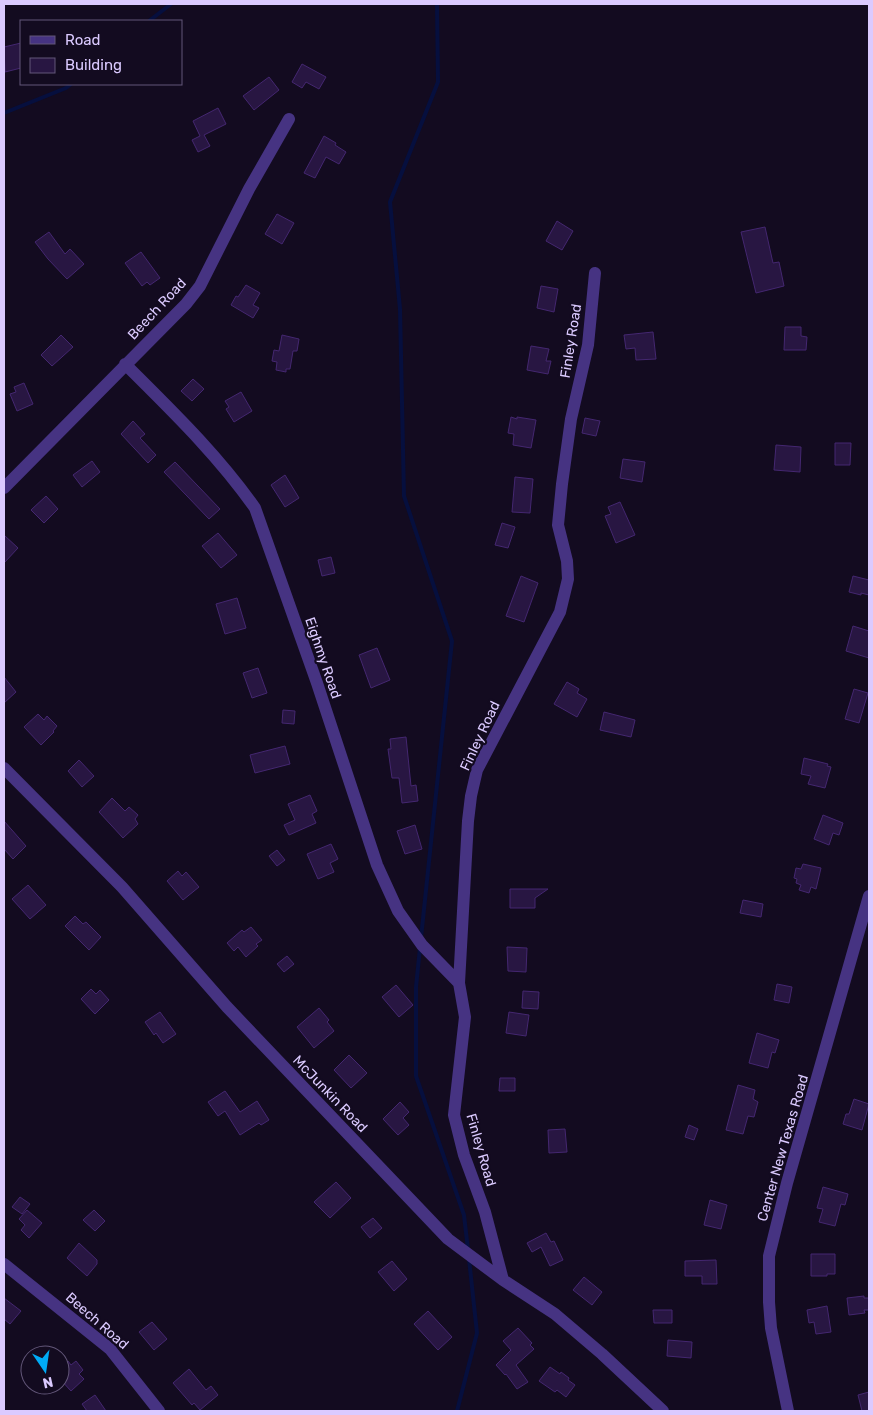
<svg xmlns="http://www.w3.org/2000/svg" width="873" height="1415" viewBox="0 0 873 1415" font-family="Rubik,sans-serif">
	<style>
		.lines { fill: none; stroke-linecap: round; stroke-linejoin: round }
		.stream { stroke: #060f3e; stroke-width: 4 }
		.building { fill: #281642; stroke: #442770 }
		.minor { stroke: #463382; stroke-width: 12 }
		.labels { text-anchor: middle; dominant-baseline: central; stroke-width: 4.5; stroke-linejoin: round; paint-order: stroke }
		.street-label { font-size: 14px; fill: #dbcaff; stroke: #130b20 }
	</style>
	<rect width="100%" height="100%" fill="#130b20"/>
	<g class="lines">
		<path class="stream" d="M149,21l22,-17
			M4,113l62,-25 5,-4
			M421,938l31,-297 -48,-145 -4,-187 -10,-107 48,-120 -1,-78
			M420,948l-4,39v89l48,139 4,35
			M457,1411l20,-78 -8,-74"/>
	</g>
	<path class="building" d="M21,43v25l-16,4 -1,-25z
		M302,64l24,13 -7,12 -13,-7 -4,6 -10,-6z
		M269,77l10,13 -25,20 -11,-14z
		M218,108l8,16 -22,11 6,11 -12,6 -6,-12 8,-4 -7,-15z
		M324,136l12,7 -1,2 11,7 -7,12 -13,-7 -11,21 -11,-5z
		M277,214l17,9 -12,21 -17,-10z
		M557,221l16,10 -11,19 -16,-9z
		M765,227l8,36 6,-1 5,24 -28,7 -15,-61z
		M49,232l16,22 5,-5 14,15 -17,15 -19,-20 -13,-17z
		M141,252l19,26 -10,7 -3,-3 -5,4 -17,-23z
		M246,285l14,8 -7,12 6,3 -6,10 -22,-13 5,-9 2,1z
		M541,286l17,3 -4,23 -17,-4z
		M785,327h16v9l6,1 -1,13h-22z
		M653,332l3,27 -20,1 -1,-12 -9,1 -2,-14z
		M61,335l12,12 -21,19 -11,-11z
		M282,335l17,4 -2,12h-4l-3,18h-4v3l-10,-2 1,-8 -5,-1 2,-11 5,1z
		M531,346l18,3 -3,12h5l-3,13 -21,-4z
		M193,379l11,10 -12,12 -11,-10z
		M24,383l9,21 -16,7 -7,-17 6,-2 -2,-5z
		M241,392l11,19 -18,11 -8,-13 3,-2 -4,-6z
		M511,417l6,2v-2l19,3 -5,28 -18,-3 1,-11 -6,-1z
		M585,418l15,3 -4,15 -14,-3z
		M133,421l12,13 -5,4 16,17 -8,8 -27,-29z
		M835,443h16l-1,22h-15z
		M776,445l25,2 -1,25 -26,-2z
		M623,459l22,3 -3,20 -22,-4z
		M92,461l8,11 -18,15 -9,-12z
		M175,462l45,47 -11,10 -45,-47z
		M285,475l14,23 -14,9 -14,-22z
		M515,477l18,2 -3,34 -18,-1z
		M46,496l12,13 -14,14 -13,-13z
		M620,502l15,33 -19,8 -11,-27 6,-2 -3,-7z
		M502,523l13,4 -7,21 -13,-3z
		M218,533l19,22 -16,13 -19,-22z
		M4,535l14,13 -14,15z
		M331,557l4,16 -13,3 -4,-16z
		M521,576l17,7 -14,39 -18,-6z
		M853,576l16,4v15l-8,-2v2l-12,-3z
		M237,598l9,30 -21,6 -9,-30z
		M853,626l16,5v27l-23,-7z
		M377,648l13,32 -19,8 -12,-33z
		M258,668l9,25 -15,5 -9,-25z
		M4,677l12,15 -12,11z
		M567,682l12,7 -2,4 10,6 -10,18 -23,-13z
		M854,689l14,4 -9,30 -14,-4z
		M283,710l12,1 -1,13 -12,-1z
		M604,712l31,8 -4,17 -31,-7z
		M38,714l6,6 3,-4 10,10 -4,5 1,1 -13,13 -17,-18z
		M406,737l5,49 5,-1 2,16 -16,2 -3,-25h-7l-4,-29h3l-1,-10z
		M285,746l5,18 -35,9 -5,-18z
		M804,758l24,6 -1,2 4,1 -6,21 -17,-4 3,-8 -10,-2z
		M79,760l15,16 -12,11 -14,-16z
		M310,795l7,16 -5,3 4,9 -27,12 -5,-10 11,-5 -7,-16z
		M112,798l13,13 4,-4 9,8 -3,4 3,5 -15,14 -24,-26z
		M823,815l20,8 -4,12 -6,-2 -4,12 -15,-6z
		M4,821l22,25 -13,13 -9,-10z
		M415,825l7,24 -17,5 -8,-23z
		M331,844l7,15 -8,4 4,9 -16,7 -11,-25z
		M277,850l8,10 -8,6 -8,-10z
		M803,864l18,4 -5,21 -5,-2 -2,6 -10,-3 2,-5 -5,-2 1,-4 -3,-1 2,-10 5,1z
		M178,871l4,5 4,-4 13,15 -16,13 -16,-19z
		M28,885l18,20 -16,14 -18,-20z
		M510,889h38l-13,9v10h-25z
		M743,900l20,4 -2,13 -21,-4z
		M75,916l8,8 3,-2 15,15 -12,13 -24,-24z
		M251,927l11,13 -6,4 2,2 -12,11 -8,-10 -4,4 -7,-8 15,-13 2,2z
		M507,947l20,1 -1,24 -18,-1z
		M287,956l7,8 -10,8 -7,-8z
		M777,984l15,3 -3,16 -15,-3z
		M396,985l17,20 -14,12 -17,-20z
		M91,989l5,5 4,-4 9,10 -14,14 -14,-15z
		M523,991l16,1 -1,17 -16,-1z
		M319,1008l10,12 -2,2 7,9 -20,17 -17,-21z
		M160,1012l16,22 -13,9 -7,-10 -2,2 -9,-13z
		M509,1012l20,3 -3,21 -20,-3z
		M757,1033l22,7 -4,13 -3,-1 -4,16 -19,-5z
		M349,1055l18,18 -16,15 -17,-18z
		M500,1078h15v13h-16z
		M738,1085l17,5 -2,9 5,3 -4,15 -6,-1 -5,18 -17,-4z
		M225,1091l15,21 17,-11 12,19 -8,5 -2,-2 -19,12 -15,-24 -7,5 -10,-14z
		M854,1099l15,5 -7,26 -19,-6 3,-10h3z
		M400,1102l9,10 -6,6 6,7 -11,10 -15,-16z
		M689,1125l9,4 -4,11 -9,-3z
		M565,1129l2,23 -18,1 -1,-23z
		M336,1182l15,16 -21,20 -16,-16z
		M823,1187l25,7 -3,11 -4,-1 -6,22 -16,-4 4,-13 -6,-1z
		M20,1197l10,7 -8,10 -10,-7z
		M710,1200l17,5 -6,24 -17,-4z
		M27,1210l15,13 -13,15 -8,-8 4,-5 -6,-6z
		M94,1210l11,11 -10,10 -12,-11z
		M373,1218l9,10 -12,10 -9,-11z
		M546,1233l5,9 3,-1 9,19 -13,6 -9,-19 -9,5 -5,-9z
		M79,1243l18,17v4l-10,12 -20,-18z
		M811,1254h24v20h-8v2h-16z
		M716,1260l1,24h-15v-8h-17v-15z
		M392,1261l15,18 -13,12 -16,-19z
		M584,1277l18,15 -10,13 -19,-15z
		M864,1296v2h5v12h-5l1,3 -16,2 -2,-17z
		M4,1298l17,13 -11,13 -6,-5z
		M827,1306l4,26 -15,2 -2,-12 -5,1 -2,-13z
		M653,1310h19v13h-18z
		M428,1311l24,26 -14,13 -24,-26z
		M152,1322l15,17 -13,11 -15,-18z
		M518,1328l14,15 -2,2 4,4 -18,16 12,17 -11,7 -11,-15 -1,1 -9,-10 15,-15 -8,-9z
		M668,1340l24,2 -1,16 -24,-2z
		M60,1358l5,6 3,-3 3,4 5,-4 7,9 -4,4 5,5 -13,12 -11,-12z
		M550,1367l10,7 1,-2 8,6 -1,2 7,5 -9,12 -9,-7 -2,2 -16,-11z
		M189,1369l17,21 5,-4 7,9 -18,15 -6,-7 -2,2 -19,-22z
		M869,1392v19h-7l-4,-16z
		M95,1395l11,16h-19l-5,-7z"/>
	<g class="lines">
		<path class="minor" d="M125,364c46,46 92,90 130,144l62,175 60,182 21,46 24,34 37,38
			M4,488l182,-184 14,-18 49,-97 40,-70
			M4,768l118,119 105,120 221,232 55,41 52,34 47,40 61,57
			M4,1264l106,85 49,62
			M503,1280l-18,-68 -21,-57 -10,-40 11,-98 -6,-34 9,-162 3,-25 6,-26 83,-158 8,-33 -1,-18 -9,-36 4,-41 9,-65 17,-74 7,-72
			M788,1411l-17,-83 -2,-26v-46l18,-73 82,-287"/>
	</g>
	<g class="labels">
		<g class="street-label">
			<text transform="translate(157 309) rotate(-47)">Beech Road</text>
			<text transform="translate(571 341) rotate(-81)">Finley Road</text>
			<text transform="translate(323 658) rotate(71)">Eighmy Road</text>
			<text transform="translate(480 736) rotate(-65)">Finley Road</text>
			<text transform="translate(330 1094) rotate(46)">McJunkin Road</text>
			<text transform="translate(783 1148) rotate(-74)">Center New Texas Road</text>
			<text transform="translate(481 1150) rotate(74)">Finley Road</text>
			<text transform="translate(97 1321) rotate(41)">Beech Road</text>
		</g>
	</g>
	<rect width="873" height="1415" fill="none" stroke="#dbcaff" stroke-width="10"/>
	<rect x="20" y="20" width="162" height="65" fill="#130b20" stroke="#635779"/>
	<rect x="30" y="36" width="25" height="8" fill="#463382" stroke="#635779"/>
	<text x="65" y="45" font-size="15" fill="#dbcaff">Road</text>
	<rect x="30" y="58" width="25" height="15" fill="#281642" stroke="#635779"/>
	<text x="65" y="70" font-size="15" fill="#dbcaff">Building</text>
	<g transform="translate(45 1370) rotate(167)"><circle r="24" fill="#130b20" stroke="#635779"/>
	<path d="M0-4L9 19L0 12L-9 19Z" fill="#00abf5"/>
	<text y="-8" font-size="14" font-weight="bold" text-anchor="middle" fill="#dbcaff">N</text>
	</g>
</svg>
